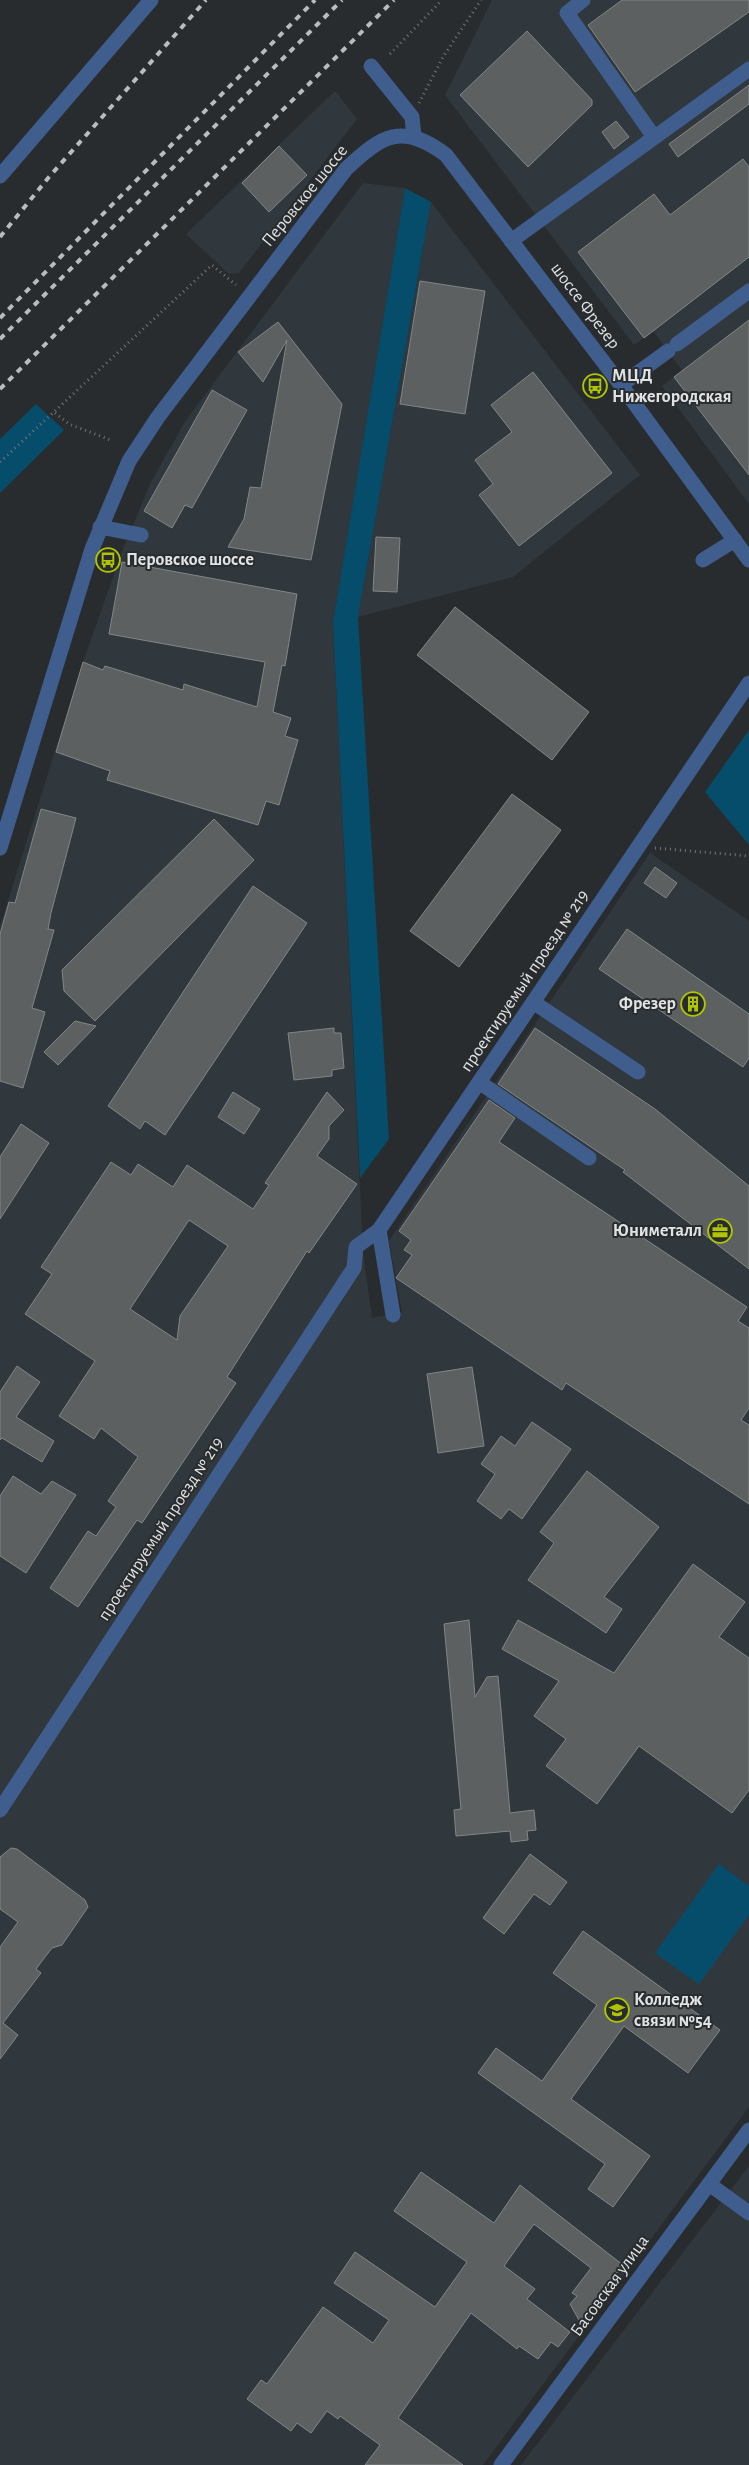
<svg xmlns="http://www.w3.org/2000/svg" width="749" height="2465" viewBox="0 0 749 2465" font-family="'Alegreya Sans',sans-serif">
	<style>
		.built { fill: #30383d }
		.green { fill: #064d6c }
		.building { fill: #5c6061; stroke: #828687; fill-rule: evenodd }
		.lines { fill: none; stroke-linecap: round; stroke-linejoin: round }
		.path { stroke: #727576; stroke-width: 3; stroke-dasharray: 1 4; stroke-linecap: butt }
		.minor { stroke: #405e8d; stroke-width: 15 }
		.rail { stroke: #b9bbbc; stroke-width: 4; stroke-dasharray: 6 6; stroke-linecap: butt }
		.labels { text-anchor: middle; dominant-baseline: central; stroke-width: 4; stroke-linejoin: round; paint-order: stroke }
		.street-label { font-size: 18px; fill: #e0e2e3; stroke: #292c2e }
		.poi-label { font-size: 18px; font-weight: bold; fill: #e0e2e3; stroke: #292c2e; text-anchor: start }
	</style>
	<rect width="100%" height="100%" fill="#292c2e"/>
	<path class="built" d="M492,0h257v504l-87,-118 20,-16 -29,-39 -19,14 -189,-250z
		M335,91l22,28 -118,154 -10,1 -43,-40z
		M363,183l42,5 -72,434 30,631 9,65 30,-6 -13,-71 261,-388 99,68v1186l-266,358h-483v-1539l83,-264 40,-113 28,-67 35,-62z
		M431,202l209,273 -127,102 -155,40z
		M749,2166v299h-228l205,-269z"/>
	<path class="green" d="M405,188l26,14 -73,415 31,522 -29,39 -27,-556z
		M36,404l28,26 -64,63v-54z
		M749,730v115l-44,-53z
		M719,1864l30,22v29l-50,69 -44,-31z"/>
	<path class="building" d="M622,0h127v12l-114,80 -47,-67z
		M527,31l65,69v5l-64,62 -68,-72z
		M749,85v19l-71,53 -9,-13z
		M616,121l13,16 -15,12 -12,-17z
		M279,146l28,29 -38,37 -27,-29z
		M743,159l6,8v90l-105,81 -66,-86 76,-58 16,21z
		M420,281l65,10 -20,123 -65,-10z
		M749,320v155l-75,-98z
		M278,322l64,82 -31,156 -83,-13 16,-28 6,-32 11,1 26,-148 -24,42 -25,-30z
		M533,372l79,101 -93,73 -40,-51 14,-11 -18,-24 37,-28 -21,-27z
		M212,390l35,20 -55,98 -7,-3 -13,23 -28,-17z
		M376,537l24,1 -3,54 -24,-1z
		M122,562l175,32 -12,72 -3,-1 -9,47 18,6 -6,18 13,4 -19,65 -13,-4 -8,24 -151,-45 3,-9 -54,-19 27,-90 20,8 2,-4 78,24 1,-6 73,23 8,-45 -156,-28z
		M455,607l134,105 -37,48 -135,-105z
		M512,794l49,36 -102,137 -49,-36z
		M41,809l35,9 -25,95 -3,16 6,1 -22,78 13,4 -22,76 -23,-7v-147l9,-32 6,1z
		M214,819l40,41 -159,161 -31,-30 -2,-21z
		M655,867l22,16 -11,15 -22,-15z
		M253,886l54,37 -142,212 -20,-14 -5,8 -32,-23z
		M627,929l122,85v44l-6,9 -144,-98z
		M75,1021l21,5 -38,39 -14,-13z
		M334,1028v5h7l3,35 -12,2v6l-38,4 -6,-47z
		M535,1028l120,81 94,77v83l-126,-97 2,-2 -127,-86z
		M233,1092l27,17 -16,25 -26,-17z
		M327,1092l17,18 -15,16v13l-12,17 40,28 -48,69 -2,-2 -80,126 9,6 -94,140 -5,-3 -59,87 -28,-19 38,-57 8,5 20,-29 -8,-6 30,-44 -37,-29 -7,11 -35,-23 36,-55 -70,-47 27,-40 -11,-7 70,-105 20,13 7,-11 35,23 14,-22 66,44 16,-24 -4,-2zM189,1220l39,26 -48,70 -3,24 -47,-31z
		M489,1100l26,18 -16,24 248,165 -9,14 11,7v80l-8,12 8,5v79l-183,-121 -4,7 -166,-112 16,-23 -8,-5 7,-10 -12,-9z
		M21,1124l28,19 -49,76v-62z
		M17,1366l23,16 -24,35 38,24 -12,21 -40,-24 -2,2v-48z
		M472,1367l12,79 -46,7 -11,-79z
		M532,1422l39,27 -49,70 -13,-10 -8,10 -24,-18 18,-27 -14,-10 20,-28 14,10z
		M587,1471l72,56 -55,70 18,12 -16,24 -78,-53 26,-37 -14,-11z
		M13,1476l28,18 11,-13 24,14 -50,78 -26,-17v-60z
		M693,1564l52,38 -26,35 30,21v132l-17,23 -93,-67 -42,58 -51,-38 20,-27 -32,-23 25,-35 -57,-32 16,-29 96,53z
		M469,1620l6,77 12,-20 11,-1 12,137 24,-3 2,20 -9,1 1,9 -17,2 -1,-11 -54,5 -2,-26 7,-1 -17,-185z
		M11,1848l6,1 68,51 3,7 -26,38 -10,3 -7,9 -9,12 5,4 -38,50 15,12 -18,24v-112l18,-25 -18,-13v-52z
		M530,1854l37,28 -17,23 -16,-11 -30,40 -21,-16z
		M583,1931l137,99 -32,43 -64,-47 -53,73 79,57 -37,51 -25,-18 17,-25 -127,-91 18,-25 46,33 55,-76 -44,-32z
		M421,2172l73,51 26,-38 103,80 -43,57 -10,-18 7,-8 -5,-3 19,-25 -57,-44 -30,42 31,23 -8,10 43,33 -12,15 -7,-5 -13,17 -19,-13 -2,3 -46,-36 -73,105 65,47h-98l15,-20 -40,-29 -2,3 -11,-8 -16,22 -14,-10 -6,8 -44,-32 14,-19 6,4 56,-77 50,36 16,-23 -55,-37 21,-31 80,55 32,-45 -73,-51z"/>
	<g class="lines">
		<path class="path" d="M390,54l52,-54
			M419,103l24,-46 38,-57
			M55,413l14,11 44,17
			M0,462l212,-197 24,20
			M655,848l94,8"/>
		<path class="minor" d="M583,0l-16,13 87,124
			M371,66l41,51 2,20
			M0,176l151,-176
			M511,241l238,-172
			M677,344l72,-53
			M621,385l47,-34
			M100,527l41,8
			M703,560l32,-20
			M0,848l92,-299 37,-88 29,-44 188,-248c36,-34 56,-47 100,-14l175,230 128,175
			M533,1002l105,70
			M479,1082l110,76
			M393,1315l-14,-85 370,-547
			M0,1810l354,-542 2,-21 23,-17
			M709,2184l40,29
			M501,2465l248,-335"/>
		<path class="rail" d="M0,237l49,-60 157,-177
			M0,318l315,-318
			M0,339l342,-339
			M0,389l394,-389"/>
	</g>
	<defs>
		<g id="bus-ring" transform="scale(1.25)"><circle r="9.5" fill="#292c2e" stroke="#b0c500" stroke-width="1.5"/><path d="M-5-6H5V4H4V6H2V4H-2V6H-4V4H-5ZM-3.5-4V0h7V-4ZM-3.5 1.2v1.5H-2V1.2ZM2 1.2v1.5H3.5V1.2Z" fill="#b0c500"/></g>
		<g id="building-ring" transform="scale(1.25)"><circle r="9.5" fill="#292c2e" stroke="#b0c500" stroke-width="1.5"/><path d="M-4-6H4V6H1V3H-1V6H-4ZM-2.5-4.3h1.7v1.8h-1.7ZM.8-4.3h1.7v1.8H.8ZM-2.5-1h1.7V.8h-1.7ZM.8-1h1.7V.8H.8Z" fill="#b0c500"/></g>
		<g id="office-ring" transform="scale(1.25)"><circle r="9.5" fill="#292c2e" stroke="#b0c500" stroke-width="1.5"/><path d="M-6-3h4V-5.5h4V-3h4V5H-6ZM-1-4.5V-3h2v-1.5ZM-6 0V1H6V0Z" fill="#b0c500"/></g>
		<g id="university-ring" transform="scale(1.25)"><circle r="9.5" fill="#292c2e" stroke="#b0c500" stroke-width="1.5"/><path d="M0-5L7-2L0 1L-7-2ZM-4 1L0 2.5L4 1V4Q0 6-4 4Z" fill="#b0c500"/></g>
	</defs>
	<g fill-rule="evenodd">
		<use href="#bus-ring" x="595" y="386"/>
		<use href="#bus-ring" x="108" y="560"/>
		<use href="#building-ring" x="693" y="1004"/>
		<use href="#office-ring" x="720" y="1231"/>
		<use href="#university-ring" x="617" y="2010"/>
	</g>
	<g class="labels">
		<g class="street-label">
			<text transform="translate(305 196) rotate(-51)">Перовское шоссе</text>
			<text transform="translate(585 306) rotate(53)">шоссе Фрезер</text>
			<text transform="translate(525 981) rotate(-56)">проектируемый проезд № 219</text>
			<text transform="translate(161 1529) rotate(-57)">проектируемый проезд № 219</text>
			<text transform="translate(610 2286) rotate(-54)">Басовская улица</text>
		</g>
		<g class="poi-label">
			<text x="612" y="376">МЦД<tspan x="612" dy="21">Нижегородская</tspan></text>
			<text x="126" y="560">Перовское шоссе</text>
			<text x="676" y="1004" text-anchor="end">Фрезер</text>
			<text x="702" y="1231" text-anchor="end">Юниметалл</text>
			<text x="634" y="2000">Колледж<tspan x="634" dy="21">связи №54</tspan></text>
		</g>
	</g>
</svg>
